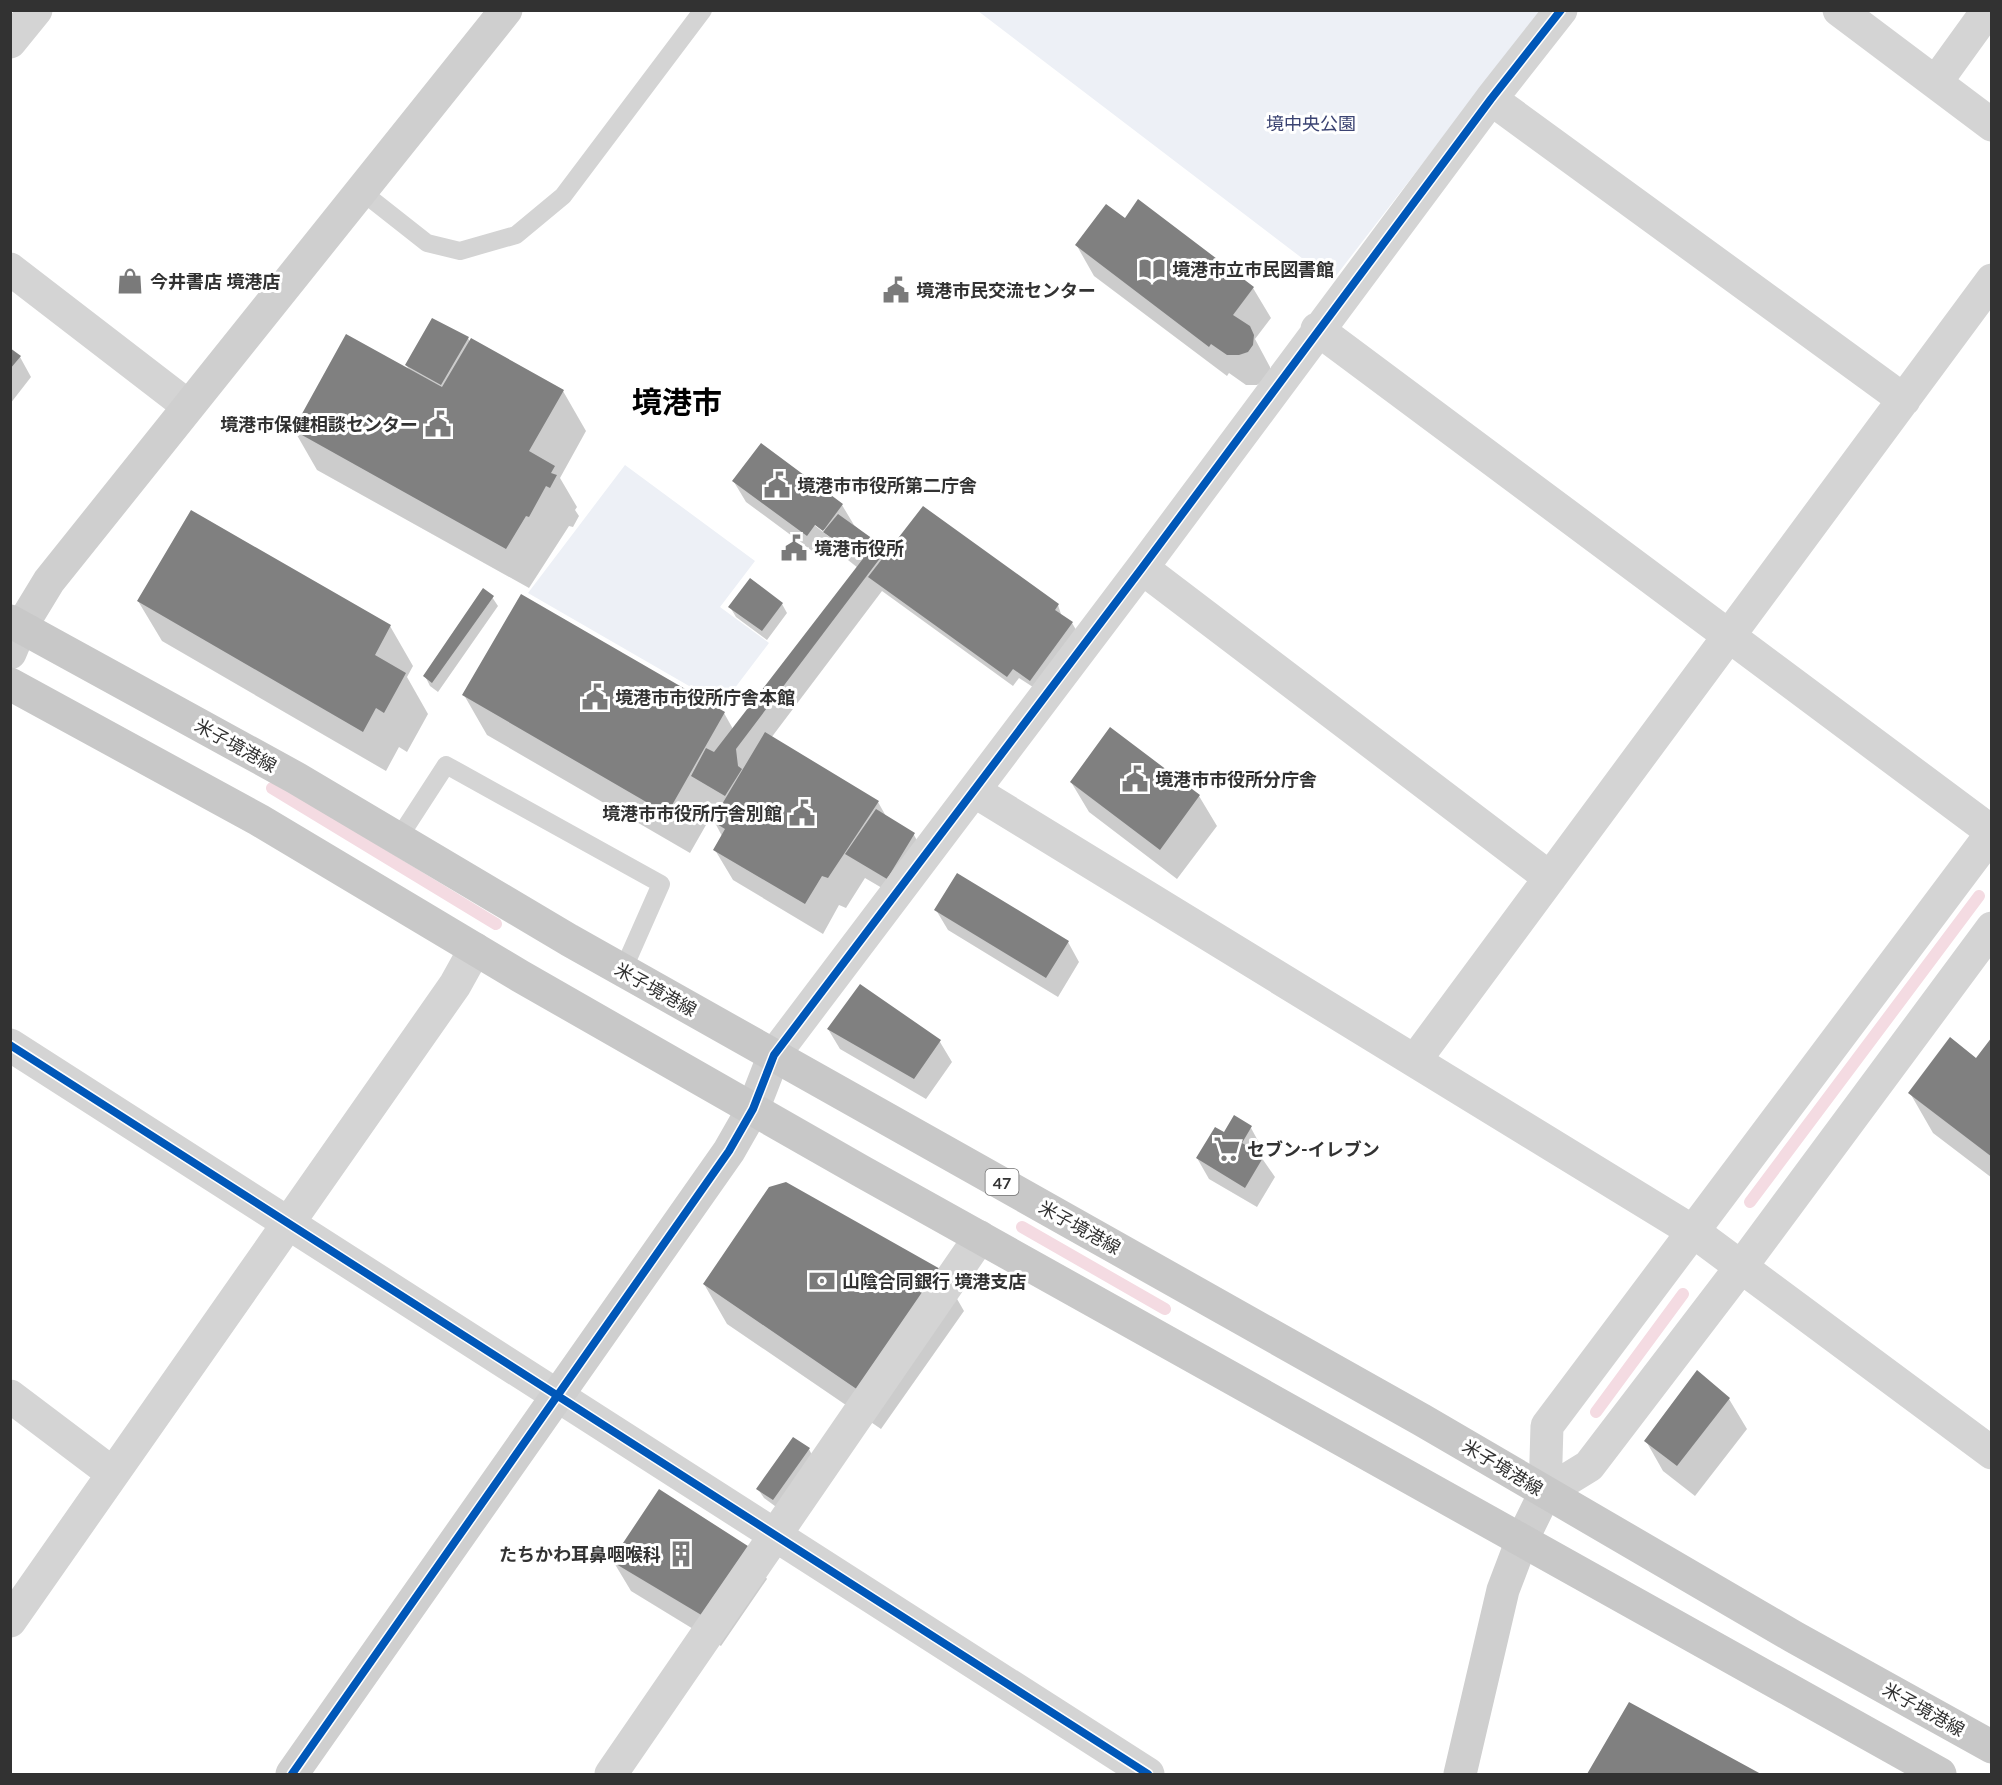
<svg xmlns="http://www.w3.org/2000/svg" width="2002" height="1785" viewBox="0 0 2002 1785" font-family="Lato,'Noto Sans JP',sans-serif">
	<style>
		.green { fill: #edf0f6 }
		.shadow { fill: #0003; fill-rule: evenodd }
		.lines { fill: none; stroke-linecap: round; stroke-linejoin: round }
		.stream { stroke: #f4dbe2; stroke-width: 12 }
		.building { fill: #808080 }
		.lane { stroke: #d4d4d4; stroke-width: 18 }
		.street { stroke: #d4d4d4; stroke-width: 33 }
		.secondary { stroke: #cfcfcf; stroke-width: 33 }
		.primary { stroke: #c8c8c8; stroke-width: 33 }
		.cycleway-casing { stroke: #fff; stroke-width: 11 }
		.cycleway { stroke: #0057b8; stroke-width: 8 }
		.labels { text-anchor: middle; dominant-baseline: central; stroke-width: 6; stroke-linejoin: round; paint-order: stroke }
		.shield { fill: #fff; stroke: #707070; stroke-width: 1.5 }
		.shield-label { font-size: 16px; font-weight: bold; fill: #323232 }
		.park-label { font-size: 18px; fill: #3b4372; stroke: #fff }
		.poi-label { font-size: 18px; font-weight: bold; fill: #323232; stroke: #fff; text-anchor: start }
		.street-label { font-size: 18px; fill: #323232; stroke: #fff }
		.town-label { font-size: 30px; font-weight: bold; fill: #000; stroke: #fff }
	</style>
	<rect width="100%" height="100%" fill="#fff"/>
	<path class="green" d="M978,11h562l-208,270z
		M625,465l130,96 -35,46 49,36 -47,62 -194,-112z"/>
	<path class="shadow" d="M1125,220l128,68 18,30 -16,21 15,28v9l-13,9h-11l-17,-12 -2,3 -133,-100 -17,-30z
		M468,338l2,4 93,49 23,40 -26,47 17,29 -2,3 4,6 -6,11 -4,-1 -40,62 -212,-118 -23,-40 116,-59 -4,-6z
		M10,350l10,7 11,20 -21,27z
		M762,445l80,60 12,20 34,29 170,51 4,12 10,6 6,10 -42,56 -17,-11 -6,8 -131,-95 -111,147 107,64 9,16 27,17 11,20 -26,43 -34,-20 -19,30 -7,-3 -16,29 -90,-54 -18,-30 7,-14 -8,-15 8,-14 -4,-3 -28,49 -203,-118 -23,-40 260,18 9,16 125,-161 -30,-24 -9,12 -73,-54 -12,-20zM810,519l22,16v4l-23,-18z
		M492,597l6,9 -60,86 -8,-6 -5,-10z
		M138,601l252,25 23,40 -6,11 21,37 -21,38 -8,-5 -13,24 -224,-130z
		M782,604l5,9 -20,27 -31,-23 -6,-10z
		M1071,782l128,14 18,30 -40,53 -88,-67z
		M936,910l132,32 11,20 -21,35 -110,-67z
		M860,986l80,56 12,20 -26,37 -86,-50 -12,-20z
		M1992,1039v139l-59,-45 -23,-40 66,-33z
		M1251,1128l11,20 -3,6 16,23 -18,30 -48,-28 -12,-21z
		M941,1271l23,40 -83,118 -154,-105 -23,-40z
		M1697,1372l32,27 18,30 -52,67 -32,-25 -17,-30z
		M809,1449l5,10 -35,50 -15,-11 -6,-9z
		M750,1549l17,30 -46,67 -90,-55 -18,-30z
		M1630,1704l128,70h-170z"/>
	<g class="lines">
		<path class="stream" d="M272,788l224,136
			M1750,1202l229,-306
			M1022,1227l143,82
			M1596,1412l87,-118"/>
	</g>
	<path class="building" d="M1138,199l116,88 -21,28 17,11 4,9 -1,10 -5,7 -9,3h-12l-16,-11 -2,3 -134,-102 31,-41 19,14z
		M432,318l37,19 -28,48 -36,-20z
		M346,334l96,53 29,-49 93,52 -35,61 26,15 -4,7 6,2 -7,13 -4,-2 -17,31 -3,-1 -20,33 -213,-119z
		M10,348l11,8 -11,13z
		M761,443l82,61 -20,27 -8,-6 -8,11 -75,-55z
		M923,506l136,98 -4,6 18,12 -43,59 -17,-12 -6,8 -139,-100z
		M191,510l200,115 -16,30 31,18 -22,40 -8,-5 -13,24 -226,-131z
		M838,514l49,35 -151,200 2,17 4,3 -17,27 -34,-20 15,-28 8,4 148,-192 -39,-28z
		M750,578l33,25 -21,28 -34,-24z
		M483,588l11,8 -62,87 -9,-7z
		M521,594l204,118 -58,102 -205,-119z
		M1110,727l90,68 -40,55 -90,-68z
		M765,732l114,69 -51,77 -6,-2 -17,28 -92,-54 12,-21 -13,-8z
		M876,809l39,24 -28,46 -42,-25z
		M957,873l112,68 -23,37 -112,-68z
		M860,984l81,56 -27,39 -87,-50z
		M1950,1037l26,21 16,-21v120l-84,-64z
		M1234,1115l18,11 -10,17 22,13 -19,32 -49,-30 19,-31 9,5z
		M786,1182l156,88 -84,120 -155,-106 66,-97z
		M1697,1370l33,28 -53,68 -33,-25z
		M793,1437l17,11 -37,52 -17,-11z
		M659,1489l92,59 -48,68 -92,-55z
		M1629,1702l132,72h-174z"/>
	<g class="lines">
		<path class="lane" d="M361,191l66,52 33,8 56,-16 47,-39 140,-186
			M398,839l48,-74 215,119 -38,86"/>
		<path class="street" d="M1839,10l153,115
			M10,42l26,-32
			M1936,82l52,-72
			M1491,99l413,301
			M10,269l178,137
			M1317,329l675,503
			M1142,568l408,310
			M974,791l720,441 298,221
			M10,1045l1138,729
			M774,1055l368,-487 349,-469 70,-89
			M1416,1059l576,-779
			M10,1396l102,77
			M1545,1493l2,-67 445,-593
			M1545,1493l44,-27 152,-199 251,-339
			M10,1621l445,-636 20,-36
			M611,1774l369,-537"/>
		<path class="secondary" d="M10,653l11,-26 28,-46 457,-571
			M292,1774l437,-623 24,-42 21,-54
			M1460,1774l43,-184 19,-50 23,-47"/>
		<path class="primary" d="M10,621l286,157 273,162 853,480 372,217 198,110
			M10,684l249,136 261,156 341,195 1079,603"/>
		<g class="cycleway-casing">
			<path id="cycleway" d="M10,1045l1138,729
				M292,1774l437,-623 24,-42 21,-54 368,-487 349,-469 70,-89"/>
		</g>
		<use href="#cycleway" class="cycleway"/>
	</g>
	<defs>
		<g id="library-bare" transform="scale(2.07)"><path d="M-6-4Q-3-5.5-.7-3.5V5Q-3 3-6 4ZM6-4Q3-5.5 .7-3.5V5Q3 3 6 4Z" fill="#7a7a7a" stroke="#fff" stroke-width="2.5" paint-order="stroke"/></g>
		<g id="shop-bare" transform="scale(2.07)"><path d="M-5-2.5h2.3a2.7 3.5 0 0 1 5.4 0H5L5.5 6h-11ZM-1.5-2.5h3a1.5 2.3 0 0 0-3 0Z" fill="#7a7a7a" stroke="#fff" stroke-width="2.5" paint-order="stroke"/></g>
		<g id="civic-bare" transform="scale(2.07)"><path d="M-.6-6.5H3V-4.5H.6V-3L4-1V1h2V6H-6V1h2V-1L-.6-3ZM-1.2 2.5V6h2.4V2.5Z" fill="#7a7a7a" stroke="#fff" stroke-width="2.5" paint-order="stroke"/></g>
		<g id="supermarket-bare" transform="scale(2.07)"><path d="M-6-5.5h2.5l.6 2H6L4.5 2H-2.5L-4.4-4H-6ZM-1.5 3.2a1.3 1.3 0 1 0 .1 0ZM3 3.2a1.3 1.3 0 1 0 .1 0Z" fill="#7a7a7a" stroke="#fff" stroke-width="2.5" paint-order="stroke"/></g>
		<g id="bank-bare" transform="scale(2.07)"><path d="M-6-4H6V4H-6ZM0-2.3a2.3 2.3 0 1 0 0 4.6a2.3 2.3 0 1 0 0-4.6Z" fill="#7a7a7a" stroke="#fff" stroke-width="2.5" paint-order="stroke"/></g>
		<g id="building-bare" transform="scale(2.07)"><path d="M-4-6H4V6H1V3H-1V6H-4ZM-2.5-4.3h1.7v1.8h-1.7ZM.8-4.3h1.7v1.8H.8ZM-2.5-1h1.7V.8h-1.7ZM.8-1h1.7V.8H.8Z" fill="#7a7a7a" stroke="#fff" stroke-width="2.5" paint-order="stroke"/></g>
	</defs>
	<g fill-rule="evenodd">
		<use href="#library-bare" x="1152" y="269"/>
		<use href="#shop-bare" x="130" y="281"/>
		<use href="#civic-bare" x="896" y="290"/>
		<use href="#civic-bare" x="438" y="424"/>
		<use href="#civic-bare" x="777" y="485"/>
		<use href="#civic-bare" x="794" y="548"/>
		<use href="#civic-bare" x="595" y="697"/>
		<use href="#civic-bare" x="1135" y="779"/>
		<use href="#civic-bare" x="802" y="813"/>
		<use href="#supermarket-bare" x="1227" y="1149"/>
		<use href="#bank-bare" x="822" y="1281"/>
		<use href="#building-bare" x="681" y="1554"/>
	</g>
	<g class="labels">
		<rect class="shield" x="985.5" y="1169" width="33" height="26" rx="4.5"/>
		<g class="shield-label">
			<text x="1002" y="1182">47</text>
		</g>
		<g class="park-label">
			<text x="1311" y="123">境中央公園</text>
		</g>
		<g class="poi-label">
			<text x="1172" y="269">境港市立市民図書館</text>
			<text x="150" y="281">今井書店 境港店</text>
			<text x="916" y="290">境港市民交流センター</text>
			<text x="418" y="424" text-anchor="end">境港市保健相談センター</text>
			<text x="797" y="485">境港市市役所第二庁舎</text>
			<text x="814" y="548">境港市役所</text>
			<text x="615" y="697">境港市市役所庁舎本館</text>
			<text x="1155" y="779">境港市市役所分庁舎</text>
			<text x="782" y="813" text-anchor="end">境港市市役所庁舎別館</text>
			<text x="1247" y="1149">セブン-イレブン</text>
			<text x="842" y="1281">山陰合同銀行 境港支店</text>
			<text x="661" y="1554" text-anchor="end">たちかわ耳鼻咽喉科</text>
		</g>
		<g class="street-label">
			<text transform="translate(236 745) rotate(29)">米子境港線</text>
			<text transform="translate(656 989) rotate(29)">米子境港線</text>
			<text transform="translate(1080 1227) rotate(29)">米子境港線</text>
			<text transform="translate(1503 1467) rotate(31)">米子境港線</text>
			<text transform="translate(1924 1709) rotate(29)">米子境港線</text>
		</g>
		<g class="town-label">
			<text x="677" y="401">境港市</text>
		</g>
	</g>
	<rect width="2002" height="1785" fill="none" stroke="#323232" stroke-width="24"/>
</svg>
